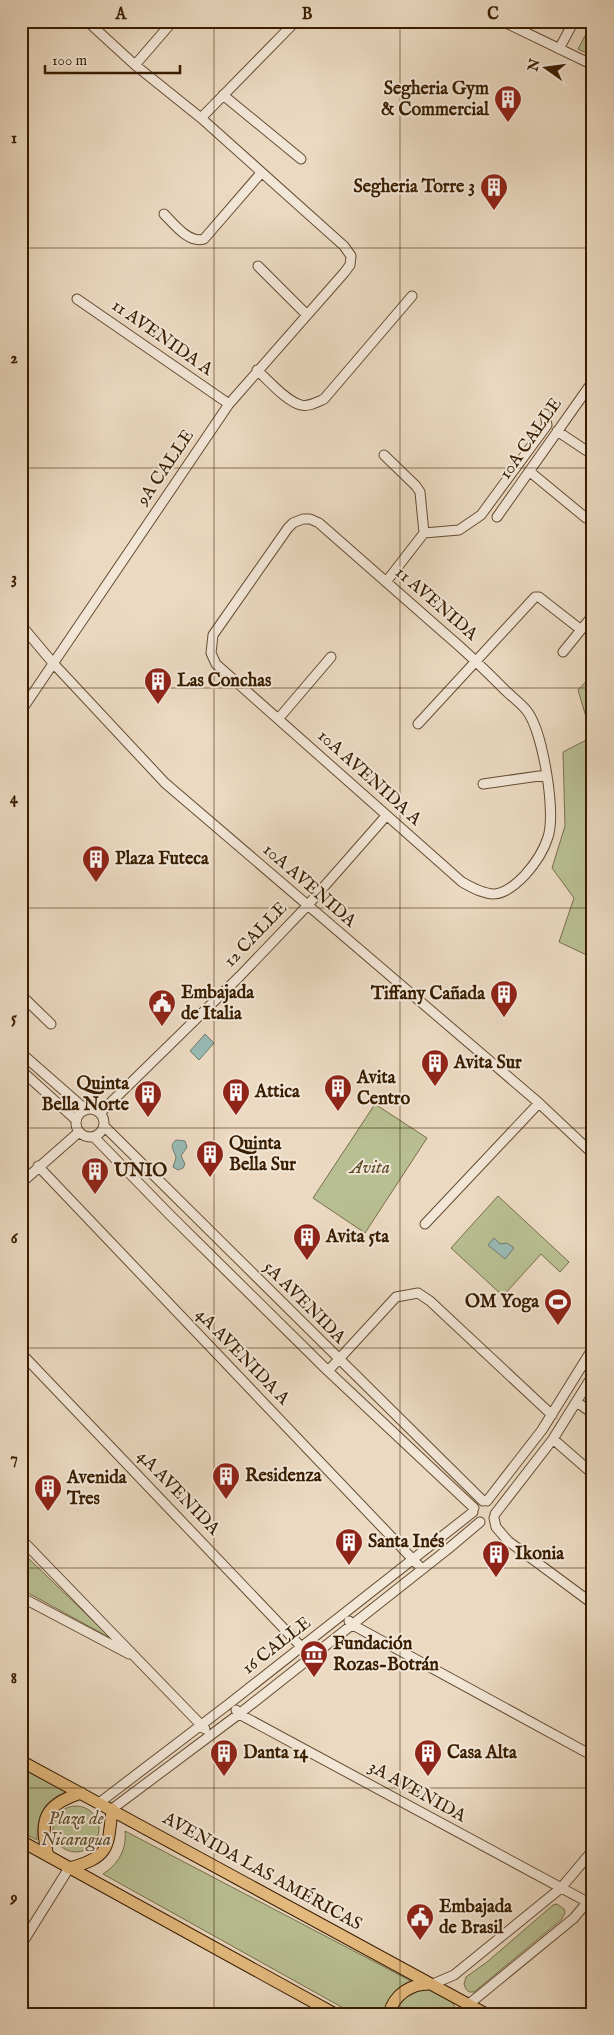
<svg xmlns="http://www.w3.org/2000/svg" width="614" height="2035" viewBox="0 0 614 2035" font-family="'IM FELL English',serif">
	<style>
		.green { fill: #b8bf92; stroke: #786e49 }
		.water { fill: #98bab5; stroke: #727b6d }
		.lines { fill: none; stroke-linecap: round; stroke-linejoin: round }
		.minor-casing { stroke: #654c30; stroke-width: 11 }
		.major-casing { stroke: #381d00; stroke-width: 13 }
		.minor { stroke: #f2e6d7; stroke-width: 9 }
		.major { stroke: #e6bc80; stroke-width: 11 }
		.grid { fill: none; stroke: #381d00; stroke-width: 1; stroke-opacity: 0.55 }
		.labels { text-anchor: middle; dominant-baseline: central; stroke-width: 4; stroke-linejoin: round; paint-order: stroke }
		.poi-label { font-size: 18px; font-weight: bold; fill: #381d00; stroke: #f2e6d7; text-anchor: start }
		.street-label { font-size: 18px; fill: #381d00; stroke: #f2e6d7 }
		.park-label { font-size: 18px; font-style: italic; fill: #5e4e2c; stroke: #f2e6d7 }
		.neatline { fill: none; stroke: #381d00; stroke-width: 2 }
		.grid-label { font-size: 16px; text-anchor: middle; font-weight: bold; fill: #381d00 }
	</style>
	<rect width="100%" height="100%" fill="#ebd9c1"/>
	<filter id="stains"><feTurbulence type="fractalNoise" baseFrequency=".004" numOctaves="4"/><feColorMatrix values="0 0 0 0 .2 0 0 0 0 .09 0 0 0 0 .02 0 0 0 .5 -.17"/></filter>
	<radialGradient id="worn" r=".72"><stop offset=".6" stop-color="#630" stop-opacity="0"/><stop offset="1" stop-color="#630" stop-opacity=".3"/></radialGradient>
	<path class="green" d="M593,21v35l-15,-7z
		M593,674v284l-34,-16 15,-44 -22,-30 13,-42 -2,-74 29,-15 -14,-47z
		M375,1104l52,34 -62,95 -52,-35z
		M498,1196l71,66 -9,10 -19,-18 -38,42 -52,-48z
		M25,1555l87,84 -91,-50v-29z
		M21,1768l45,24c-23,8 -29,25 -29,48l-16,-8z
		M53 1829a23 23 0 1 1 46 0a23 23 0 1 1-46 0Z
		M125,1831l286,150c-15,5 -24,18 -28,33h-29l-251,-140c15,-10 24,-24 22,-43z
		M557,1904l7,5 1,4 -4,7 -87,72h-5l-3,-3 -2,-5 2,-7 21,-15 66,-57z
		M419,1990c17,-2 34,7 39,24h-63l7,-14z"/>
	<path class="water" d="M205,1034l9,9 -15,17 -9,-9z
		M176,1140l9,1 2,6 -6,9 4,8 -2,4 -5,2 -5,-3 3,-9c-1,-7 -8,-12 0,-18z
		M494,1238l6,6 7,-1 7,5 -9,11 -17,-14z"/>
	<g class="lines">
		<g class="minor-casing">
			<path id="minor" d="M502,21l91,44
				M559,49l15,-28
				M135,65l38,-44
				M223,95l78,64
				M201,118l95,-97
				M164,214c10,10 25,30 40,25l57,-66
				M258,266l49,49
				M77,299l152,105
				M257,370c11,10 30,32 44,35 8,2 16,-3 23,-6l88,-103
				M557,431l36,24
				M384,455l32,31 4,6 4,41 -38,49
				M529,471l57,47
				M497,517l96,-136
				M303,519h7l9,4c43,38 87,76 131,115 19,16 37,34 55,52 7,7 16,13 22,21 16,21 29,101 21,126 -4,13 -14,28 -23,38 -24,25 -35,23 -63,7l-246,-218 -5,-11 2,-18 75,-107 5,-5z
				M424,533l35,-3 22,-15 66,-90 -2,-11
				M21,625l32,38 112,120 374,320 54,51
				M563,652l30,-37
				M21,711l208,-307 115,-131 6,-8 1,-9 -7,-10 -143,-128 -66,-53 -48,-44
				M279,718l52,-61
				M418,724l117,-127h4l41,32
				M483,784l63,-9
				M21,995l30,29
				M21,1053l65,57
				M21,1070l55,50
				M76 1123a14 14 0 1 1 28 0a14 14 0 1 1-28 0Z
				M100,1113l140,-137 67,-70 79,-90
				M104,1126l379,375
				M94,1137l75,77 159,157 146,137
				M38,1166l384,403
				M21,1183l58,-51
				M425,1224l114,-121
				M21,1353l290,304
				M328,1371l68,-74 22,-4 12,8 122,114
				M577,1402l16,12
				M553,1439l40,35
				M487,1501l55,-71 51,-82
				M495,1514l58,-75 40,-64
				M494,1518l2,9 12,14 85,63
				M21,1539l184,190
				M21,1597l108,57
				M349,1621l2,3 242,132
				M236,1710l3,4 354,191
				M99,1803l131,-100 243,-191
				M112,1809l127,-95 209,-165 32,-27
				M21,1945l48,-77
				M433,1984l21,-9 107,-87 32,-38
				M469,2004l105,-86 19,-23"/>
		</g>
		<g class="major-casing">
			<path id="major" d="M21,1761l465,253
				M21,1841l314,173
				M48,1856c-9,-37 -4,-51 33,-63
				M69,1868c41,-11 39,-20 43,-59
				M389,2014c5,-20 23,-31 42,-30"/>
		</g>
		<use href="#minor" class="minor"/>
		<use href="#major" class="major"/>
	</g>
	<path class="grid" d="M214,21v1993M400,21v1993M21,248h572M21,468h572M21,688h572M21,908h572M21,1128h572M21,1348h572M21,1568h572M21,1788h572"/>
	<defs>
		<g id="building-pin" transform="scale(1.4375)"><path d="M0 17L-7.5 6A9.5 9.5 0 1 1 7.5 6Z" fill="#8f2418" stroke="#f2e6d7"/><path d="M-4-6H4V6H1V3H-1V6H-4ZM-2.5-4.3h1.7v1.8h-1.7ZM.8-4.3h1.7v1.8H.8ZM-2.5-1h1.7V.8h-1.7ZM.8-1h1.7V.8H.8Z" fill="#fff"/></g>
		<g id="civic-pin" transform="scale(1.4375)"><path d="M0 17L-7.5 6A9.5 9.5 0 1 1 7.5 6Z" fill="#8f2418" stroke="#f2e6d7"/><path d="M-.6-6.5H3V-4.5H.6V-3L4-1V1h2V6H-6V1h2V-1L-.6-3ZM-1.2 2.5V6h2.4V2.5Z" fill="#fff"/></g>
		<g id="stadium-pin" transform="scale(1.4375)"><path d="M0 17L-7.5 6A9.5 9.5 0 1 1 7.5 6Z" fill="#8f2418" stroke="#f2e6d7"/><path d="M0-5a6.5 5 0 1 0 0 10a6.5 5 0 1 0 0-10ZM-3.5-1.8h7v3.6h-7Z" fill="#fff"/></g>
		<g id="museum-pin" transform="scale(1.4375)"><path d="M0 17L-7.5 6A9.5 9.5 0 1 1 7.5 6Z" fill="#8f2418" stroke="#f2e6d7"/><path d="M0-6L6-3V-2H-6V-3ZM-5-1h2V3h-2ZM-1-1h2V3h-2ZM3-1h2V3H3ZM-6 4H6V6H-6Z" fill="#fff"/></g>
	</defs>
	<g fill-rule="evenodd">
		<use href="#building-pin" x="508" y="99"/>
		<use href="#building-pin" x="494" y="187"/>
		<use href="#building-pin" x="158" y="681"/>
		<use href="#building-pin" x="96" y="859"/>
		<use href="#building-pin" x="504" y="994"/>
		<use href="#civic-pin" x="162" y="1003"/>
		<use href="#building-pin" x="435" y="1063"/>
		<use href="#building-pin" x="338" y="1088"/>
		<use href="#building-pin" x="236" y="1092"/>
		<use href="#building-pin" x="148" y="1094"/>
		<use href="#building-pin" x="210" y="1154"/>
		<use href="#building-pin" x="95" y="1171"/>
		<use href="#building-pin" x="307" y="1237"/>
		<use href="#stadium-pin" x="558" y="1302"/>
		<use href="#building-pin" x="226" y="1476"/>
		<use href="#building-pin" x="48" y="1488"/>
		<use href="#building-pin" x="349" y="1542"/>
		<use href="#building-pin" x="496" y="1554"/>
		<use href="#museum-pin" x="314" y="1654"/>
		<use href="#building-pin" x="224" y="1753"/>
		<use href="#building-pin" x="428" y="1753"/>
		<use href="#civic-pin" x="420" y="1917"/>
	</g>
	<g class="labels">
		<g class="poi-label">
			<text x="489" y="89" text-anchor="end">Segheria Gym<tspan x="489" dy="21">&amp; Commercial</tspan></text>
			<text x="475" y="187" text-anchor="end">Segheria Torre 3</text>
			<text x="177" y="681">Las Conchas</text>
			<text x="115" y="859">Plaza Futeca</text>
			<text x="181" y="993">Embajada<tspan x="181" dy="21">de Italia</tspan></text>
			<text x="485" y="994" text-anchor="end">Tiffany Cañada</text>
			<text x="454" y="1063">Avita Sur</text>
			<text x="357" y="1078">Avita<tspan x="357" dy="21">Centro</tspan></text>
			<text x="129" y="1084" text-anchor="end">Quinta<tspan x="129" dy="21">Bella Norte</tspan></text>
			<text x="255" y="1092">Attica</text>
			<text x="229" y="1144">Quinta<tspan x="229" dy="21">Bella Sur</tspan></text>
			<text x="114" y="1171">UNIO</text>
			<text x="326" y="1237">Avita 5ta</text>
			<text x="539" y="1302" text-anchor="end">OM Yoga</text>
			<text x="245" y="1476">Residenza</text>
			<text x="67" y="1478">Avenida<tspan x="67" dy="21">Tres</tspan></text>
			<text x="368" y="1542">Santa Inés</text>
			<text x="515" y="1554">Ikonia</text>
			<text x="333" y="1644">Fundación<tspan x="333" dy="21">Rozas-Botrán</tspan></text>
			<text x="243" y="1753">Danta 14</text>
			<text x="447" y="1753">Casa Alta</text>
			<text x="439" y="1907">Embajada<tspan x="439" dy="21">de Brasil</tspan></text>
		</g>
		<g class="street-label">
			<text transform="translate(162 338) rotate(35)">11 AVENIDA A</text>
			<text transform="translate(531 439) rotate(-55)">10A CALLE</text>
			<text transform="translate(166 468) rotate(-56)">9A CALLE</text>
			<text transform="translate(436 604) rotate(41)">11 AVENIDA</text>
			<text transform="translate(369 778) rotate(42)">10A AVENIDA A</text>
			<text transform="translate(309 886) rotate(41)">10A AVENIDA</text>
			<text transform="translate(256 935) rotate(-46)">12 CALLE</text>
			<text transform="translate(304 1303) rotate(45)">5A AVENIDA</text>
			<text transform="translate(242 1357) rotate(46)">4A AVENIDA A</text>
			<text transform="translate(178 1493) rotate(46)">4A AVENIDA</text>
			<text transform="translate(277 1646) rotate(-38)">16 CALLE</text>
			<text transform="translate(417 1792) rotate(29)">3A AVENIDA</text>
			<text transform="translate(262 1872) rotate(29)">AVENIDA LAS AMÉRICAS</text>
		</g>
		<g class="park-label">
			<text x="370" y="1168">Avita</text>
			<text x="76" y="1819">Plaza de<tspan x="76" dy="21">Nicaragua</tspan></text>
		</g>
	</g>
	<rect width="614" height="2035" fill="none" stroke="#ebd9c1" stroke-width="55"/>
	<g transform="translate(546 68) rotate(284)" stroke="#f2e6d7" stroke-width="4" paint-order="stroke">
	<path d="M0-4L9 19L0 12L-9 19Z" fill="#381d00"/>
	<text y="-8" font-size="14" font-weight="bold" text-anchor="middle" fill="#381d00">N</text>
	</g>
	<path d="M45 65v8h135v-8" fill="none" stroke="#381d00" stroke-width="2.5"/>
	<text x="52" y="65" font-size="15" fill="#381d00" stroke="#f2e6d7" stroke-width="4" paint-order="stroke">100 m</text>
	<rect x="28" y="28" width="558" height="1980" class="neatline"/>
	<g class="grid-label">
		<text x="121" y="19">A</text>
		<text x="307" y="19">B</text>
		<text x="493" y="19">C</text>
		<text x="14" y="143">1</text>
		<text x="14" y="363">2</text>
		<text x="14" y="583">3</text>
		<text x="14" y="803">4</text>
		<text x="14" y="1023">5</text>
		<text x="14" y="1243">6</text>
		<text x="14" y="1463">7</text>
		<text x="14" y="1683">8</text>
		<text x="14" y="1903">9</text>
	</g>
	<rect width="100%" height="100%" filter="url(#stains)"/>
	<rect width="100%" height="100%" fill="url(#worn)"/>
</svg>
